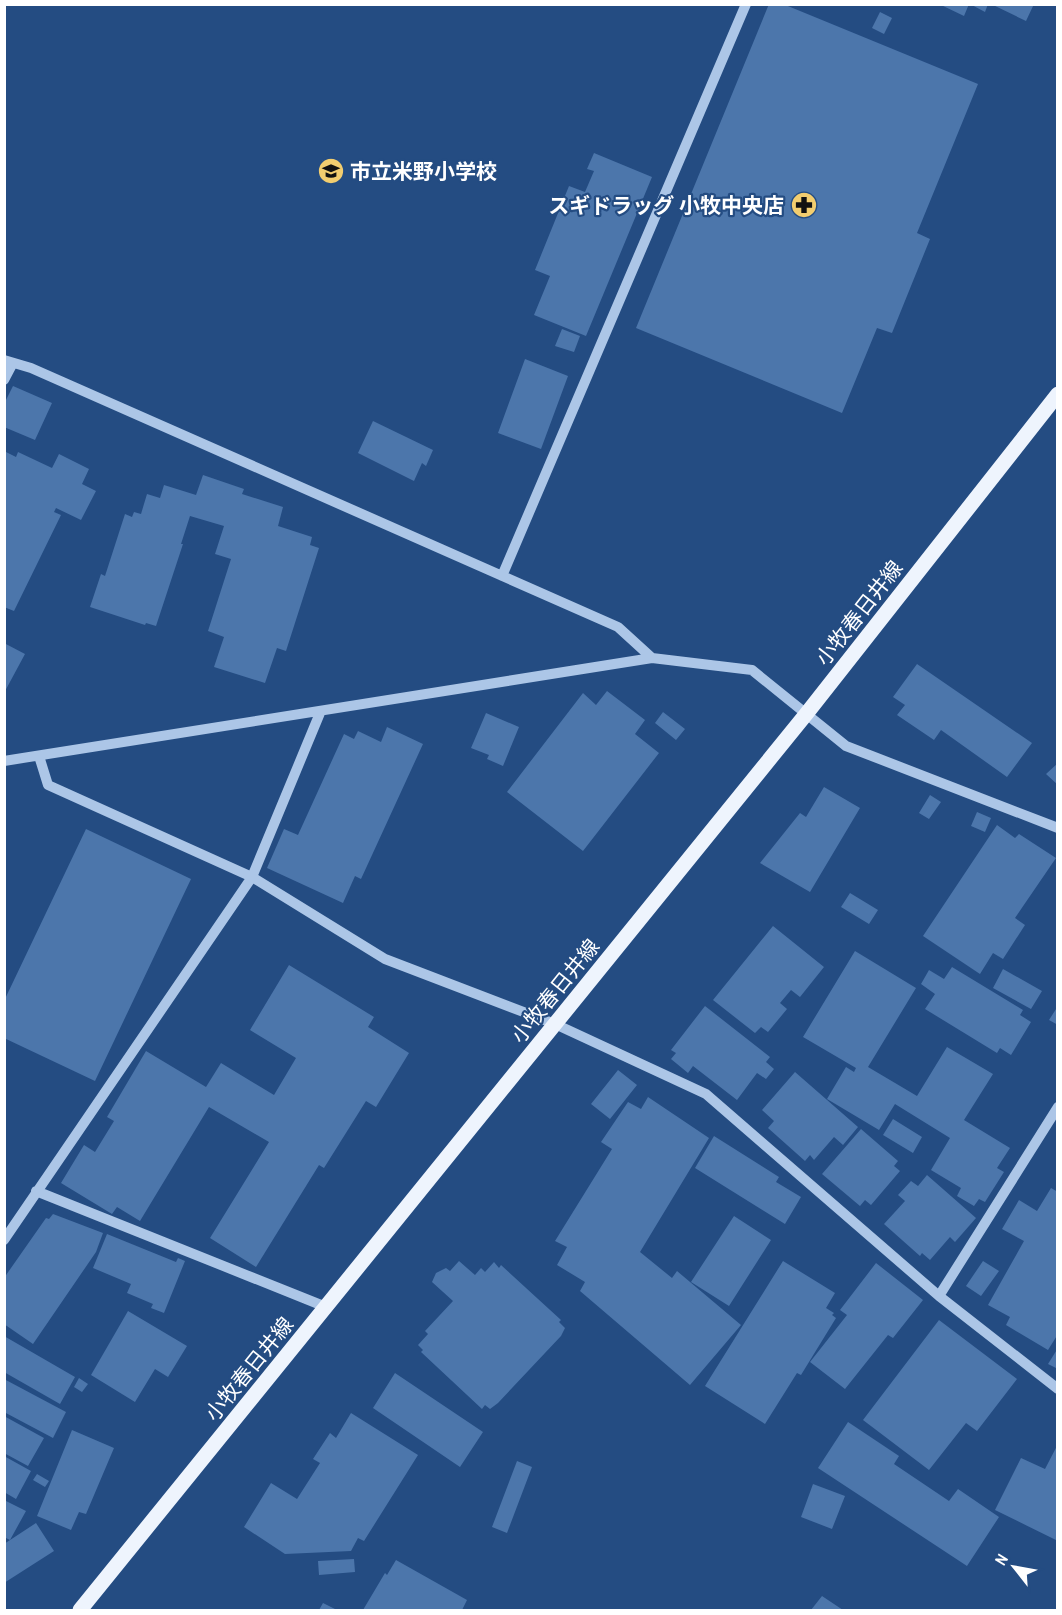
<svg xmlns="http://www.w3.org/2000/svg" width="1062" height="1615" viewBox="0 0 1062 1615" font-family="'Archivo Narrow','Noto Sans JP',sans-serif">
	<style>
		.building { fill: #4c76ab }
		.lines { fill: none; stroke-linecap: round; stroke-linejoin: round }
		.minor { stroke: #acc6e7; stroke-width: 10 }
		.major { stroke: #eef4fd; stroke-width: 15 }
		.labels { text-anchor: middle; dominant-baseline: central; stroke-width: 4.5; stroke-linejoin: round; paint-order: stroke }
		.poi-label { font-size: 21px; font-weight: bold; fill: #fff; stroke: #244c82; text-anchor: start }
		.street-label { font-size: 21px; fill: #fff; stroke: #244c82 }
	</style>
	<rect width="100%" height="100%" fill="#244c82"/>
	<path class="building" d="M769,4h14l195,80 -61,149 13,6 -38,94 -15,-5 -35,85 -206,-85z
		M939,4h30l-5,12z
		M970,4h18l-3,8z
		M991,4h43l-8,17z
		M880,12l12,6 -8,16 -12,-6z
		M594,153l58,24 -66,159 -52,-21 16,-39 -15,-6 34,-84 16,6 9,-21 -7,-2z
		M562,329l18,7 -6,16 -19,-6z
		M525,359l43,17 -27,73 -43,-16z
		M13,386l39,17 -17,37 -31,-13v-23z
		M373,421l60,29 -7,16 -4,-3 -8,18 -56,-28z
		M6,452l10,5 2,-5 34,16 7,-14 30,15 -7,15 14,7 -15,29 -25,-12 -2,4 7,3 -47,96 -10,-4v-152z
		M203,475l41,14 -2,5 41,13 -5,19 34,11 -2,8 9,3 -33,103 -9,-3 -12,35 -51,-16 10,-30 -16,-6 23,-72 -16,-5 9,-28 -34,-10 -9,28h2l-27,82 -10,-3 -1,2 -55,-18 11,-33 4,2 20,-62 7,3 2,-5 7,2 6,-20 13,4 4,-13 32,10z
		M4,643l21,11 -21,39z
		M917,664l115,79 -25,34 -66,-47 -7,10 -37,-25 8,-10 -12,-8z
		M607,691l38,29 -10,14 24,19 -76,98 -76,-59 76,-99 13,12z
		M663,712l22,17 -9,11 -21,-17z
		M486,713l33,14 -16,39 -16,-7 2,-4 -18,-7z
		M387,727l36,17 -62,135 -6,-3 -12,27 -76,-35 17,-39 14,6 46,-101 10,5 4,-8 23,11z
		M1058,763v22l-12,-11z
		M824,787l36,21 -50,84 -50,-29 40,-50 6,4z
		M930,795l11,7 -12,17 -10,-6z
		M977,812l14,6 -6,14 -14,-6z
		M997,825l18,13 4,-4 37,24 -41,60 10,7 -22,34 -10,-6 -13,21 -57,-38z
		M86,829l105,50 -96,202 -91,-43v-37z
		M850,893l28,17 -9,14 -28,-17z
		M773,926l51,41 -24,30 -9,-7 -11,13 7,6 -19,23 -7,-5 -6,6 -42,-33z
		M855,951l61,37 -48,79 49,29 30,-49 46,27 -29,46 46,28 -13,20 7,4 -19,30 -6,-3 -5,7 -17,-10 4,-8 -30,-18 19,-32 -55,-34 -16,26 -52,-31 19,-32 8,5 2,-4 -53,-31z
		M289,965l85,52 -6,10 41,26 -33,54 -10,-6 -42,67 -5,-3 -63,102 -46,-29 59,-96 -60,-35 -69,114 -23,-14 -5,7 -51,-31 23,-38 11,7 19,-31 -7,-4 39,-66 60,36 15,-24 53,32 22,-37 -46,-28z
		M952,967l71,43 -3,5 11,7 -20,33 -11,-7 -3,5 -72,-44 10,-15 -14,-10 8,-14 15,9z
		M1003,969l39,22 -11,18 -38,-21z
		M705,1006l65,51 -4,5 8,7 -8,10 -9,-6 -20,27 -44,-34 -5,7 -17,-14 5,-6 -5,-3z
		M1058,1006v19l-9,-5z
		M618,1070l19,15 -27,34 -19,-15z
		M795,1072l63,55 -15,18 -9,-8 -20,23 -4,-5 -5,6 -37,-33 6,-7 -12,-11z
		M648,1097l61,41 -69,114 32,26 5,-7 64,54 -51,60 -110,-94 5,-9 -28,-17 10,-18 -12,-6 57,-92 -11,-7 27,-40 13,7z
		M893,1119l29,18 -9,16 -30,-18z
		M861,1129l37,32 -4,5 6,5 -29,34 -6,-5 -5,6 -38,-32z
		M714,1136l65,41 -3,5 25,15 -16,27 -90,-56z
		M927,1175l49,43 -21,24 -5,-5 -20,23 -8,-7 -2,3 -36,-32 21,-23 -7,-6 13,-14 7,5z
		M1051,1188l7,4v142l-10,16 -42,-25 4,-8 -22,-12 36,-64 -22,-12 17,-29 18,11z
		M53,1214l50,19 -7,19 -63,92 -29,-20v-46l42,-60 3,1z
		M734,1216l37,24 -42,66 -38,-24z
		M107,1234l69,28 2,-4 7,3 -21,52 -13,-5 2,-4 -26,-11 4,-9 -38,-16z
		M459,1261l16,14 6,-7 4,4 9,-10 5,6 2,-3 60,55 -2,2 6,6 -4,8 -63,67 -8,6 -5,-4 -3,4 -61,-57 2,-2 -5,-5 10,-11 -3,-3 28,-30 -21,-19 4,-9 10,-5 4,3z
		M783,1261l52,32 -9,15 8,5 -2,2 4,3 -35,57 -4,-2 -32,51 -60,-38z
		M983,1261l16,10 -18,25 -15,-10z
		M876,1263l47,37 -30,38 -5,-3 -43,54 -35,-27 37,-47 -7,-5z
		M128,1311l59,35 -19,31 -13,-8 -20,33 -44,-27z
		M939,1320l78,59 -40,52 -11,-8 -37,47 -66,-50z
		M4,1336l71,41 -15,27 -56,-32z
		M1058,1348v21l-10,-5z
		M395,1373l88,59 -23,35 -87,-59z
		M79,1378l9,6 -6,8 -8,-5z
		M4,1379l62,33 -13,26 -49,-26z
		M351,1413l67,42 -54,86 -6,-3 -7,13 -66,3 -41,-27 27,-44 26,16 23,-36 -7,-4 17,-26 6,5z
		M4,1416l40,22 -16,28 -24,-13z
		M848,1422l51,34 -5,8 55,37 9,-12 41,28 -32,49 -149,-98z
		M72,1430l42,18 -28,66 -7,-2 -8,18 -34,-14z
		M1058,1444v97l-63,-31 26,-52 24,11z
		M4,1456l27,15 -15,28 -12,-7z
		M517,1461l15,6 -25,66 -15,-6z
		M37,1474l12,7 -4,6 -12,-7z
		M813,1484l32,12 -13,33 -31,-12z
		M4,1500l22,11 -16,29 -6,-3z
		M36,1523l18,28 -50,32v-39z
		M354,1559l1,13 -36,3 -1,-14z
		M396,1560l71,40 -5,10h-99l22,-37 2,2z
		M822,1596l21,14h-32z
		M323,1603l14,7h-18z"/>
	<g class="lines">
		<path class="minor" d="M4,360l27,8 587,259 34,31
			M4,380l9,-17
			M502,576l244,-572
			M39,756l9,29 204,92 133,82 170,65 151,70 233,202 119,93
			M4,761l648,-103 100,12 94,76 212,82
			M36,1191l290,116
			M4,1240l248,-363 68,-164
			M939,1296l119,-189"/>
		<path class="major" d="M80,1610l727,-897 251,-319"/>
	</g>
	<defs>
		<g id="school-disc" transform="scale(1.35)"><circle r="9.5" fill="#f2cd6f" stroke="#244c82"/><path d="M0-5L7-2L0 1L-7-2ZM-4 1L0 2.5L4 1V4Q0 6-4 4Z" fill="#111"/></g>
		<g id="pharmacy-disc" transform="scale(1.35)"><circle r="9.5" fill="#f2cd6f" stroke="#244c82"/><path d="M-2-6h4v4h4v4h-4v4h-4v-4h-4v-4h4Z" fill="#111"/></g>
	</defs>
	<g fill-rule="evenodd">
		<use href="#school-disc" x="331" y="171"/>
		<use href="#pharmacy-disc" x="804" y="205"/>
	</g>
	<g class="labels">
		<g class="poi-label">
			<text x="350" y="171">市立米野小学校</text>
			<text x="784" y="205" text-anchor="end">スギドラッグ 小牧中央店</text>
		</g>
		<g class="street-label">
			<text transform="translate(859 613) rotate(-52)">小牧春日井線</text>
			<text transform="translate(555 991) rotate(-51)">小牧春日井線</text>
			<text transform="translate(249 1369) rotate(-51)">小牧春日井線</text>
		</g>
	</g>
	<rect width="1062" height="1615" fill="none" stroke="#ffffff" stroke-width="12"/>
	<g transform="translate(1014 1567) rotate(301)" stroke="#244c82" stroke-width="4.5" paint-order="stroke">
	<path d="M0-4.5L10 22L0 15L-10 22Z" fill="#ffffff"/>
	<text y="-9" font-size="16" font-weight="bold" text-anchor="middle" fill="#ffffff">N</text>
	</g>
</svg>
